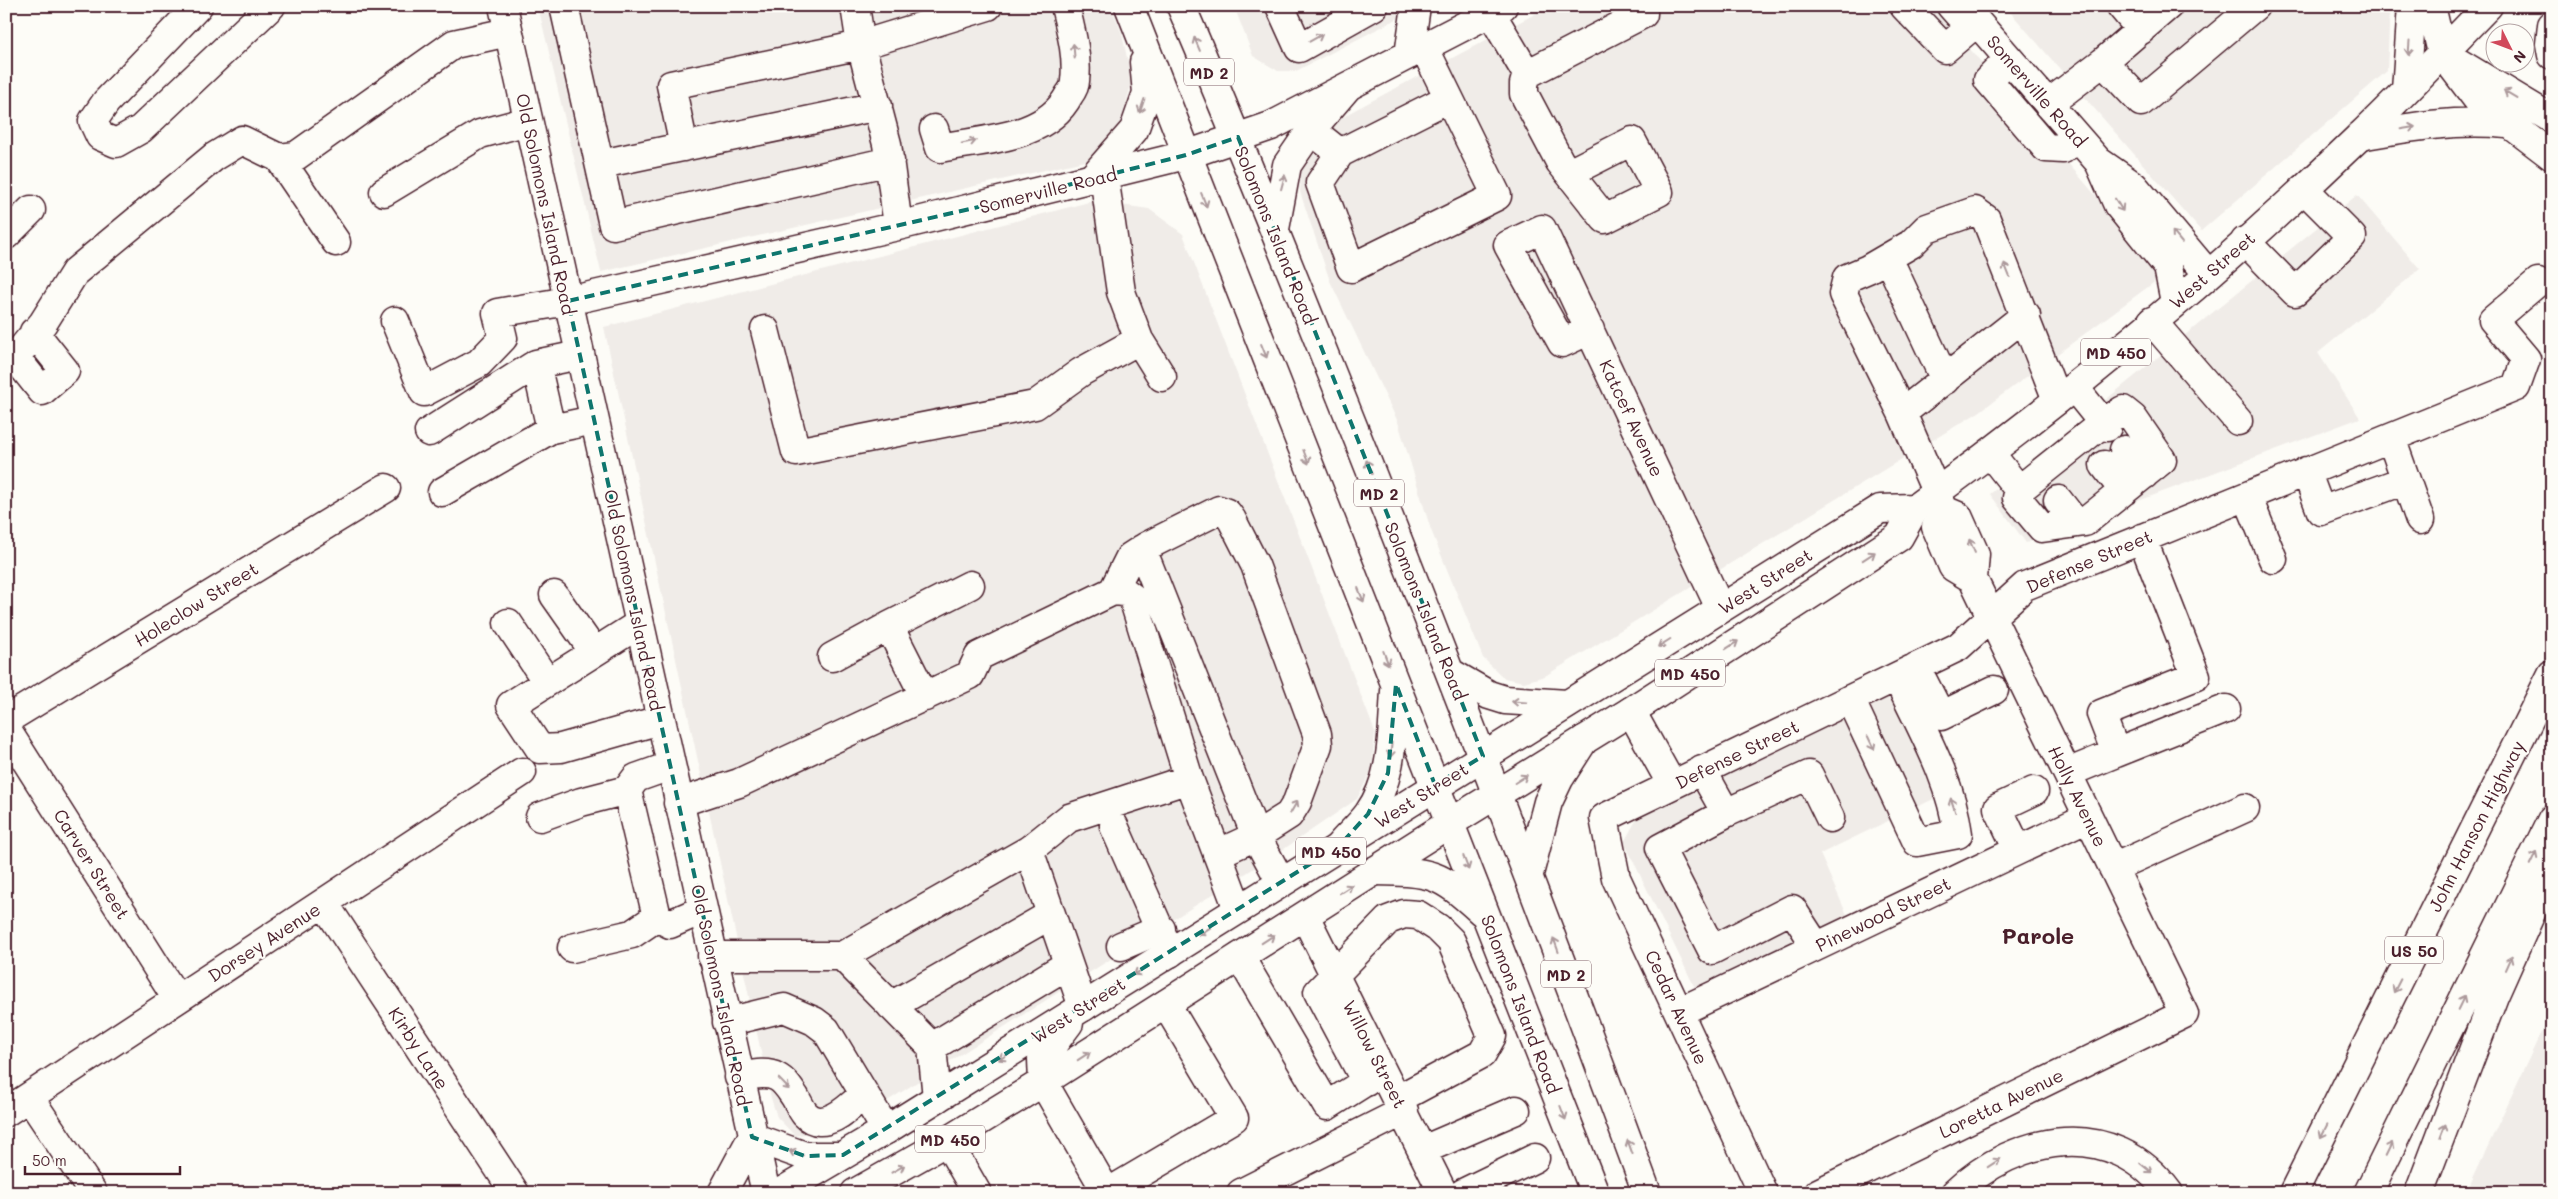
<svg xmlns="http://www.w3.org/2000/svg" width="2558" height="1199" viewBox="0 0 2558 1199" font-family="Mali,sans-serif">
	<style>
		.built { fill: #f0ece8 }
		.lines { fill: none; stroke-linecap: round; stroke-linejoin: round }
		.minor-casing { stroke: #4a1f2b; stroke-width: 31 }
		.major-casing { stroke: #4a1f2b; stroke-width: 31 }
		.highway-casing { stroke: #4a1f2b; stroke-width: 31 }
		.minor { stroke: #fdfcf7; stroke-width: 28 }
		.major { stroke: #fdfcf7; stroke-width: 28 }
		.highway { stroke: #fdfcf7; stroke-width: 28 }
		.oneway { stroke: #ac999b }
		.marked { fill: none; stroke: #0f766e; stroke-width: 4; stroke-dasharray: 10 6; stroke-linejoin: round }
		.labels { text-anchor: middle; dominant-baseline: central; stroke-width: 4.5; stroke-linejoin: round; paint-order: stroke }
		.shield { fill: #fdfcf7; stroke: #806168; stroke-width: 1 }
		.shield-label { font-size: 16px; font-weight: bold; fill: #4a1f2b }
		.street-label { font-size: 18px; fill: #4a1f2b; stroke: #fdfcf7 }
		.district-label { font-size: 22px; font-weight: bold; fill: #4a1f2b; stroke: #fdfcf7 }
	</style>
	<rect width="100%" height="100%" fill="#fdfcf7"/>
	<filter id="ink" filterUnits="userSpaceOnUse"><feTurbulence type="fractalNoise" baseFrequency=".02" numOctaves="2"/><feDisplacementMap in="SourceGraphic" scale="10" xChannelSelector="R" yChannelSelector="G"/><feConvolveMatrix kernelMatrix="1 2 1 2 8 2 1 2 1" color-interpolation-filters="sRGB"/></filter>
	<g filter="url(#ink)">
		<path class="built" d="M538,6h573l11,28 10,48 -14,49 -25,28 -492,113z
			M1234,6h188l-126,65h-18l-25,-15z
			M1550,6h383l231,269 -185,137 -434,264 -21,6 -20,-4 -21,-20 -52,-128 -33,-108 -68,-141 -30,-89 1,-20 8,-18 23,-29 19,-13z
			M2005,6h385l-3,65 -186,160z
			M2357,195l63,74 -102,84 42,65 -334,125 -36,-49z
			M1093,201l56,8 34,25 192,498 -3,37 -15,30 -76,52 -430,273 -56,12 -18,-19 -6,-19 -167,-771z
			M1910,682l42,108 -132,64 31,70 -155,66 -72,-148 18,-32z
			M2552,1009v184h-86z"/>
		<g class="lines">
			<g class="minor-casing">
				<path id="minor" d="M198,6l-92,96 -13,19 7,15 16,7 25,-14 130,-123
					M564,6l49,219 277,-64
					M855,6l6,39 26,99 11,82
					M1280,6l19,42 75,-42
					M1904,6l41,43 32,-27
					M1951,6l8,9 18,7 121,139 36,25 74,88
					M2121,6l20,24
					M1491,13l36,61 -3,10v10l36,68 45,57 54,-27 -27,-51 -63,32
					M1409,55l7,-49
					M2009,59l-21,21 58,68 17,1 14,-12
					M2103,62l65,-56
					M1527,74l116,-60v-8
					M2048,104l55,-42 38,40 114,-96
					M934,129l6,19c44,-9 106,-9 129,-53 3,-4 6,-9 6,-14 3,-25 -4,-50 -10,-75
					M1311,130l29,23 109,-55 -25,-51
					M684,147l-13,-62 190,-40 127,-39
					M1340,153l-20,30 31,85 146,-72 -48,-98
					M279,158l57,84
					M2099,162l19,43 50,62 7,35
					M601,164l277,-58
					M1104,176l17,116 18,48 23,37
					M384,192l96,-58 48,-13
					M6,235l25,-25
					M2245,241l50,51 57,-55 -48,-48
					M1888,258l57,122
					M395,321l29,71 55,-29 24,-25 -6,-25 71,-12 330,-75 288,-71 85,-29 232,-120
					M2152,321l86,100
					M765,330l31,122 239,-47 46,-33 58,-32
					M1590,330l-28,13 -54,-98 34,-16 178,379
					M34,332l31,39 -23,20 -27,-34 28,-34 32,-51 139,-115 28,-17 37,18 17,-2 158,-112 54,-12
					M579,355l-43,9 15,65 43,-9
					M1902,413l124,-98
					M429,432l107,-68
					M2391,438l29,82
					M2124,450l20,25
					M1990,453l29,37 84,-67 -29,-36
					M2104,465l20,26
					M2306,471l15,40 85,-31
					M2019,490l-2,8 25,30 43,-6 77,-62 -29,-42 -10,-8 -20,13 4,4
					M442,492l109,-63
					M2247,496l26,63
					M2058,500l18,23
					M1944,510l-8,17 17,40 20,12
					M1142,549l114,287 25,46
					M1113,591l17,-34 17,-11 72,-36 8,3 5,7 23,45 62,169 1,11 -21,57 -8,13 -33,21 -39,18
					M554,595l40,57
					M508,623l39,59
					M639,624l-128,81 29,44 21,-1 99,-28
					M832,657l57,-31
					M1916,667l25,49 53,-26
					M925,697l-36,-71 81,-41
					M1850,699l67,143 41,-8c-7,-56 -38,-107 -61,-157
					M1631,711l41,74
					M6,720l380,-232
					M6,729l171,270
					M2116,753l110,-44
					M670,766l-34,12 -9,12 30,127 13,7 32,-14
					M1702,770l24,43 -66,35 52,102 80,-41 24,37
					M2067,773l49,-20 -15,-39 95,-38 -54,-138
					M678,803l61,-20 231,-108 9,-19 134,-65 12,1 8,6 56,181
					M1726,813l83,-38 21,43
					M540,817l41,-15 46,-12
					M1114,826l56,127
					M1029,850l54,157
					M2018,850l-20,-42 36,-17
					M2113,868l132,-60
					M324,903l191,290
					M1305,916l138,277
					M1121,946l40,-17
					M572,948l60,-14 25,-17
					M712,956h130l187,-106 40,-32 120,-39 49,130
					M842,956l90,91
					M1240,957l87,149 54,-34
					M891,1006l159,-91
					M1679,1012l409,-195
					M727,1022l57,-14 30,13 12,9 60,100
					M739,1077c12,-2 27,-6 38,0 8,4 13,13 18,20 3,5 6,12 10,17 19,20 46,-8 59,-20
					M1043,1082l64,111 127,-75 -68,-114
					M1366,1082l-48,-90 70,-72 16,-6 14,1 20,13 13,13 41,95 -10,18 -84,45
					M29,1097l64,96
					M937,1098l-5,-51 135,-82
					M6,1112l516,-340
					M947,1141l30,52
					M1423,1150l93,-40
					M1241,1193l163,-82
					M1463,1193l72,-35
					M1763,1193l-147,-315 -12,-60 354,-171 67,-61 491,-199 10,-28 -33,-39 45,-38
					M1818,1193l366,-179 -211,-435 2,-25 -17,-38 -14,-6 -42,-97 -59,-119 4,-16 21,-9 43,-25 16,-16 48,-17 11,8 71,181"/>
			</g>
			<g class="major-casing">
				<path id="major" d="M503,6l263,1187
					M2431,6l11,47
					M2406,90l6,-84
					M1043,1082l-1,-23 27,-36
					M722,1193l30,-56 53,19h36
					M779,1193l107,-63 994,-621 35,-1
					M855,1193l92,-52 96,-59 407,-259 181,-112 268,-174 16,-29c156,-113 305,-237 444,-371 44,-42 86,-87 129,-131"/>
			</g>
			<g class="highway-casing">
				<path id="highway" d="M1129,6l466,1187
					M1181,6c62,143 119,288 177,433 99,250 196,501 289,754
					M2552,25l-2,19 2,11
					M2442,53l35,46 75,57
					M2454,60l98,59
					M2360,136c49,-9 97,-17 147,-12
					M1092,178l42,-48 13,-37 -3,-31
					M1275,229l12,-64 24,-35 35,-41
					M1451,673l38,22 16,5 62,4
					M1339,846c9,-11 21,-21 29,-32 26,-36 24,-81 27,-123
					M1374,871c59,1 64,1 108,41
					M1529,874l19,-72 11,-23 25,-39
					M1955,1193c62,-59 158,-77 214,0
					M2293,1193l259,-519
					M2368,1193l184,-374
					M2419,1193l75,-197 58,-130"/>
			</g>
			<use href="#minor" class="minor"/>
			<use href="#major" class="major"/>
			<use href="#highway" class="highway"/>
		</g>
		<defs><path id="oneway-shaft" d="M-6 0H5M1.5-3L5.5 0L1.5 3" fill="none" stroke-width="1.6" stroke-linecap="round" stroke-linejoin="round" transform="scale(1.25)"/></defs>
		<g class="oneway">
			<use href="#oneway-shaft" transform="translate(1316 38) rotate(-29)"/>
			<use href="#oneway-shaft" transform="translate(1197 44) rotate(-113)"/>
			<use href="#oneway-shaft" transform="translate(2409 48) rotate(94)"/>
			<use href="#oneway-shaft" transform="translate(1074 51) rotate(-95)"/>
			<use href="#oneway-shaft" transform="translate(2510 94) rotate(-149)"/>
			<use href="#oneway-shaft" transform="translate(1142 106) rotate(109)"/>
			<use href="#oneway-shaft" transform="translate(2408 128) rotate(-9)"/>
			<use href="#oneway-shaft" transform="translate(969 142) rotate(-11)"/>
			<use href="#oneway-shaft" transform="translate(1283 182) rotate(-75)"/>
			<use href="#oneway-shaft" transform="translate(1204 200) rotate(68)"/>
			<use href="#oneway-shaft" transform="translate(2119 205) rotate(58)"/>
			<use href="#oneway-shaft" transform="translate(2177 237) rotate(-130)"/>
			<use href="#oneway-shaft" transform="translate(2007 270) rotate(-112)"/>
			<use href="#oneway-shaft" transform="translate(1264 351) rotate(68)"/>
			<use href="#oneway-shaft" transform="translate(1306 457) rotate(69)"/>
			<use href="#oneway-shaft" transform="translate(1369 467) rotate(-112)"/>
			<use href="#oneway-shaft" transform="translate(1972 546) rotate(-113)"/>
			<use href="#oneway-shaft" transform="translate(1869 556) rotate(-33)"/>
			<use href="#oneway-shaft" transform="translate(1361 595) rotate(68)"/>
			<use href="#oneway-shaft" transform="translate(1664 643) rotate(148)"/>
			<use href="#oneway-shaft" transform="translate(1732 645) rotate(-33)"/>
			<use href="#oneway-shaft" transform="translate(1386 658) rotate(69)"/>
			<use href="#oneway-shaft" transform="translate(1519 702) rotate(-176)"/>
			<use href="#oneway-shaft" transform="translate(1871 743) rotate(65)"/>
			<use href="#oneway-shaft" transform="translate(1391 750) rotate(95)"/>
			<use href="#oneway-shaft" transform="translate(1521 779) rotate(-32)"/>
			<use href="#oneway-shaft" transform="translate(1953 805) rotate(-109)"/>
			<use href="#oneway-shaft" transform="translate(1294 807) rotate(-60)"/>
			<use href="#oneway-shaft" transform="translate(2533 858) rotate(-64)"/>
			<use href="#oneway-shaft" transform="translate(1466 863) rotate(69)"/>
			<use href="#oneway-shaft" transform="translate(1346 889) rotate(-33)"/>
			<use href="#oneway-shaft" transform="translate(1205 931) rotate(147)"/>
			<use href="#oneway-shaft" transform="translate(1268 939) rotate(-33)"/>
			<use href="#oneway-shaft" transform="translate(1556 945) rotate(-110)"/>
			<use href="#oneway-shaft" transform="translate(2509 963) rotate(-66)"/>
			<use href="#oneway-shaft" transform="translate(1140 971) rotate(148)"/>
			<use href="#oneway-shaft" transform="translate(2397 986) rotate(117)"/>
			<use href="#oneway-shaft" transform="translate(2461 1003) rotate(-64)"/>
			<use href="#oneway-shaft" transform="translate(1005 1056) rotate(148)"/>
			<use href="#oneway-shaft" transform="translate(1084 1056) rotate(-33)"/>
			<use href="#oneway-shaft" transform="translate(784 1084) rotate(46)"/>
			<use href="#oneway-shaft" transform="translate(1563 1113) rotate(69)"/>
			<use href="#oneway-shaft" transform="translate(2324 1131) rotate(117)"/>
			<use href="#oneway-shaft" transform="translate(2443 1131) rotate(-69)"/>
			<use href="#oneway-shaft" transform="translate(1630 1147) rotate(-110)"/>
			<use href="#oneway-shaft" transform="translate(2389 1149) rotate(-64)"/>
			<use href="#oneway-shaft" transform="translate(796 1153) rotate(-160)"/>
			<use href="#oneway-shaft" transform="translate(1994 1163) rotate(-33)"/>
			<use href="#oneway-shaft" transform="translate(2146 1168) rotate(39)"/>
			<use href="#oneway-shaft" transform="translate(898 1169) rotate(-29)"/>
		</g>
	</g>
	<path class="marked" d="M1238,137l245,619 -48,29 -39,-101 -8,89 -20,41 -29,32 -496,309 -38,1 -53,-19 -184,-836 441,-101 177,-45z"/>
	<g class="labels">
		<g class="shield">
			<rect x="1184" y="58.5" width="50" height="27" rx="4"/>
			<rect x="2081" y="338.5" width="70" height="27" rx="4"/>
			<rect x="1354" y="479.5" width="50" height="27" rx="4"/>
			<rect x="1655" y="659.5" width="70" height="27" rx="4"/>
			<rect x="1296" y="837.5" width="70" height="27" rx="4"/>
			<rect x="2385" y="936.5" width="58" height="27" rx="4"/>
			<rect x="1541" y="960.5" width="50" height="27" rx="4"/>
			<rect x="915" y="1125.5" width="70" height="27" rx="4"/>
		</g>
		<g class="shield-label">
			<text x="1209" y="72">MD 2</text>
			<text x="2116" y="352">MD 450</text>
			<text x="1379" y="493">MD 2</text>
			<text x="1690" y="673">MD 450</text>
			<text x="1331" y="851">MD 450</text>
			<text x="2414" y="950">US 50</text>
			<text x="1566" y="974">MD 2</text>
			<text x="950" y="1139">MD 450</text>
		</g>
		<g class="street-label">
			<text transform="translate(2037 91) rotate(49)">Somerville Road</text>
			<text transform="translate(1048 190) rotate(-14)">Somerville Road</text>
			<text transform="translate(546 204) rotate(78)">Old Solomons Island Road</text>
			<text transform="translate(1276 235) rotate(68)">Solomons Island Road</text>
			<text transform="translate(2212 270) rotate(-41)">West Street</text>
			<text transform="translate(1632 418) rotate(65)">Katcef Avenue</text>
			<text transform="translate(2089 561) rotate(-23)">Defense Street</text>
			<text transform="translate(1765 581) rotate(-32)">West Street</text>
			<text transform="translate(634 600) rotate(78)">Old Solomons Island Road</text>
			<text transform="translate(196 604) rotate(-32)">Holeclow Street</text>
			<text transform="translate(1426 611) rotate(68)">Solomons Island Road</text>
			<text transform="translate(1737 754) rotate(-26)">Defense Street</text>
			<text transform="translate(1421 795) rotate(-32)">West Street</text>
			<text transform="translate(2078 796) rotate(64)">Holly Avenue</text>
			<text transform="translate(2476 826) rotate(-63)">John Hanson Highway</text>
			<text transform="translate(92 864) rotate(58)">Carver Street</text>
			<text transform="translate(1883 914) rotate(-26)">Pinewood Street</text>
			<text transform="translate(264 942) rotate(-33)">Dorsey Avenue</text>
			<text transform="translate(721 995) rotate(78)">Old Solomons Island Road</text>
			<text transform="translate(1521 1004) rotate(69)">Solomons Island Road</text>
			<text transform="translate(1677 1007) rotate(65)">Cedar Avenue</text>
			<text transform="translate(1078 1010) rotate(-32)">West Street</text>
			<text transform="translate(419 1048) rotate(57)">Kirby Lane</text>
			<text transform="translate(1375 1054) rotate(63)">Willow Street</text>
			<text transform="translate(2001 1103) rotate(-26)">Loretta Avenue</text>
		</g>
		<g class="district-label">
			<text x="2038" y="935">Parole</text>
		</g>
	</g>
	<rect width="2558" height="1199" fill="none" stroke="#fdfcf7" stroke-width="25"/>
	<rect x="12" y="12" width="2533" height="1174" fill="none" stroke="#4a1f2b" stroke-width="2" filter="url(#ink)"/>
	<g transform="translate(2510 48) rotate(132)"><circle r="24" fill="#fdfcf7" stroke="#b5a4a5"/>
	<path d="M0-4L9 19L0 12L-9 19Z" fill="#d1495b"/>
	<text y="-8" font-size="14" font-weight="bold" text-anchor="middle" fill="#4a1f2b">N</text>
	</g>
	<path d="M25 1166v8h155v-8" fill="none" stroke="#4a1f2b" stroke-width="2.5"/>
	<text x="32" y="1166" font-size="15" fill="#4a1f2b" stroke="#fdfcf7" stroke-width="4" paint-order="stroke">50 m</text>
</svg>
